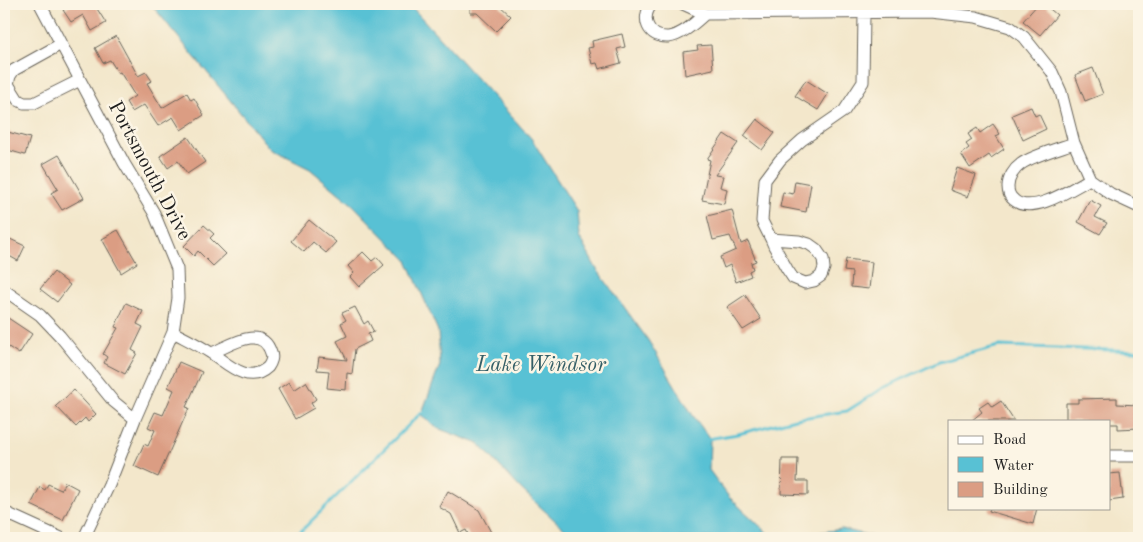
<svg xmlns="http://www.w3.org/2000/svg" width="1143" height="542" viewBox="0 0 1143 542" font-family="'Old Standard TT',serif">
	<style>
		.water { fill: #58c1d4; stroke: #3a6e78 }
		.lines { fill: none; stroke-linecap: round; stroke-linejoin: round }
		.stream { stroke: #58c1d4; stroke-width: 3 }
		.building { fill: #db9d83 }
		.minor-casing { stroke: #676359; stroke-width: 13 }
		.minor { stroke: #fff; stroke-width: 11 }
		.labels { text-anchor: middle; dominant-baseline: central; stroke-width: 5; stroke-linejoin: round; paint-order: stroke }
		.street-label { font-size: 20px; fill: #1c1c1c; stroke: #fcf5e5 }
		.water-label { font-size: 21px; font-style: italic; fill: #345e66; stroke: #fcf5e5 }
	</style>
	<rect width="100%" height="100%" fill="#fcf5e5"/>
	<filter id="ink" filterUnits="userSpaceOnUse"><feTurbulence type="fractalNoise" baseFrequency=".02" numOctaves="2"/><feDisplacementMap in="SourceGraphic" scale="10" xChannelSelector="R" yChannelSelector="G"/><feConvolveMatrix kernelMatrix="1 2 1 2 8 2 1 2 1" color-interpolation-filters="sRGB"/></filter>
	<filter id="wash" filterUnits="userSpaceOnUse"><feTurbulence type="fractalNoise" baseFrequency=".0096" numOctaves="4" result="noise"/><feDisplacementMap in="SourceGraphic" scale="20" xChannelSelector="R" yChannelSelector="G"/><feGaussianBlur stdDeviation="1.12" result="paint"/><feColorMatrix in="noise" values="0 0 0 0 0 0 0 0 0 0 0 0 0 0 0 0 0 1.4 0 .05"/><feComposite in="paint" operator="in"/></filter>
	<g filter="url(#wash)">
		<rect width="100%" height="100%" fill="#f3e7cb"/>
		<path class="water" d="M151,4h258l122,134 46,73 2,26 17,31 52,72 44,74 18,25 -1,31 20,27 44,41h-199l-53,-49 -42,-45 -42,-16 -16,-13 19,-50 -2,-34 -31,-71 -54,-55 -43,-36 -40,-20z
			M842,529l29,7 4,2h-93z"/>
		<g class="lines">
			<path class="stream" d="M707,439l31,-5 57,-15 52,-8 36,-23 56,-26 60,-16 140,5
				M294,538l127,-125"/>
		</g>
		<g id="blocks">
			<path class="building" d="M73,4h21l12,19 -14,8 -9,-16 -12,7 -8,-12z
				M470,4h28l13,12 -15,15 -19,-18h-7z
				M1038,4h6l13,11 -17,20 -17,-14z
				M622,34l3,13 -8,2 4,14 -22,6 -2,-6 -5,1 -4,-16 5,-1 -1,-6z
				M116,36l22,40 8,-4 6,9 -5,2 15,25 25,-15 4,7 3,-2 10,17 -23,15 -8,-13 -15,9 -14,-21 -12,7 -6,-10 9,-6 -15,-24 -2,1 -8,-13 -7,3 -8,-15z
				M711,45l2,24 -28,6 -2,-23 15,-2 -1,-4z
				M1093,68l10,26 -18,7 -10,-26z
				M806,80l22,14 -10,16 -23,-14z
				M1031,107l4,9 4,-2 7,15 -23,11 -11,-25z
				M757,119l18,14 -13,17 -18,-14z
				M993,124l7,10 -4,2 8,13 -13,9 -2,-3 -19,13 -9,-14 8,-6 -3,-4 6,-4 -4,-6 9,-6 3,5z
				M4,131l26,7 -5,17 -21,-6z
				M724,134l14,9 -23,32 8,1 -3,11 7,2 -3,15 -22,-4 8,-40 -3,-1z
				M188,137l17,25 -18,12 -9,-13 -10,7 -8,-12z
				M59,155l25,43 -22,12 -11,-17 7,-4 -15,-25z
				M957,168l19,7 -8,22 -18,-7z
				M795,181l16,3 -5,28 -26,-5 3,-15 10,2z
				M1090,200l11,6 -6,11 12,6 -7,11 -22,-12z
				M732,210l9,34 7,-3 8,20 -5,2 2,6 -4,2 2,5 -15,6 -6,-17 -6,3 -4,-11 16,-7 -6,-14 -17,4 -6,-24z
				M309,220l27,22 -10,11 -13,-11 -9,10 -13,-11z
				M204,225l10,9 -4,4 16,16 -13,12 -15,-15 -4,5 -10,-10z
				M118,230l19,33 -16,10 -19,-34z
				M10,239l15,7 -7,15 -14,-8z
				M363,252l9,9 5,-4 7,8 -25,22 -9,-10 4,-4 -6,-7z
				M846,259l26,3 -3,27 -18,-2 1,-15 -8,-1z
				M54,272l16,13 -13,17 -17,-13z
				M745,295l16,24 -18,11 -16,-23z
				M126,303l17,8 -6,13 6,3 -11,23 5,3 -12,21 -21,-11 3,-6 -4,-3 15,-26 -3,-1z
				M355,307l9,17 4,-3 6,11 -6,2 3,7 -16,8 -3,25 -5,-1 -1,17 -19,-2 2,-17 -12,-1 2,-13 28,3 -10,-19 10,-5 -6,-13 5,-3 -4,-7z
				M8,318l24,16 -13,20 -15,-10v-19z
				M179,362l23,10 -16,35 3,1 -31,69 -24,-11 10,-22 4,2 7,-16 -7,-3 7,-15 8,3 11,-25 -6,-3z
				M289,382l5,8 12,-8 10,17 -5,4 3,5 -19,11 -17,-30z
				M74,390l22,24 -8,8 -3,-4 -9,9 -20,-21z
				M1117,398v6l22,1v23l-21,1v-5h-9v-3h-43v-18h12v-4z
				M1001,401l13,20h-43l11,-9 -3,-4 9,-6 4,5z
				M782,459h16l-1,22h11v14l-27,-1z
				M1120,473l3,26 -14,2v-27z
				M65,482l13,7 -15,31 -32,-15 9,-18 5,3 3,-6 13,6z
				M448,491l31,19 15,28h-24l-4,-8 -6,3 -9,-19 -12,-7z
				M990,508h47l-4,16 -44,-13z"/>
		</g>
	</g>
	<g filter="url(#ink)">
		<use href="#blocks" fill-opacity="0" stroke="#676359" stroke-width="1"/>
		<g class="lines">
			<g class="minor-casing">
				<path id="minor" d="M40,4l84,159 30,50 23,56 1,29 -5,34 -38,87 -26,66 -25,53
					M652,4c-12,14 -4,34 16,33 13,-1 27,-14 37,-23
					M683,4l22,10 225,-2 46,5 34,10 14,10 28,35 9,20 13,51 16,36 21,15 28,13
					M61,44l-47,26 -4,6 -2,8 10,16 6,3h10l46,-23
					M1074,143c-14,5 -42,13 -53,21 -7,5 -13,14 -13,23 0,5 2,10 6,13 18,16 59,-12 76,-21
					M771,239l28,2 10,3 7,5 7,10 1,9 -3,8 -7,5 -9,2 -12,-5 -6,-9 -13,-23 -3,-7 -9,-18 3,-41 15,-20 22,-20 42,-29 19,-29 1,-68
					M4,290l36,25 20,21 53,65 22,18
					M173,332c13,7 26,13 38,21 16,10 37,33 57,14 3,-4 5,-10 3,-14 -9,-30 -42,-7 -59,0
					M1109,456h30
					M4,512l57,26"/>
			</g>
			<use href="#minor" class="minor"/>
		</g>
	</g>
	<g class="labels">
		<g class="street-label">
			<text transform="translate(149 171) rotate(62)">Portsmouth Drive</text>
		</g>
		<g class="water-label">
			<text x="541" y="365">Lake Windsor</text>
		</g>
	</g>
	<rect width="1143" height="542" fill="none" stroke="#fcf5e5" stroke-width="20"/>
	<rect x="948" y="420" width="162" height="90" fill="#fcf5e5" stroke="#a29e95"/>
	<rect x="958" y="436" width="25" height="8" fill="#ffffff" stroke="#a29e95"/>
	<text x="993" y="444" font-size="15" fill="#1c1c1c">Road</text>
	<rect x="958" y="457" width="25" height="15" fill="#58c1d4" stroke="#a29e95"/>
	<text x="993" y="470" font-size="15" fill="#1c1c1c">Water</text>
	<rect x="958" y="482" width="25" height="15" fill="#db9d83" stroke="#a29e95"/>
	<text x="993" y="494" font-size="15" fill="#1c1c1c">Building</text>
</svg>
